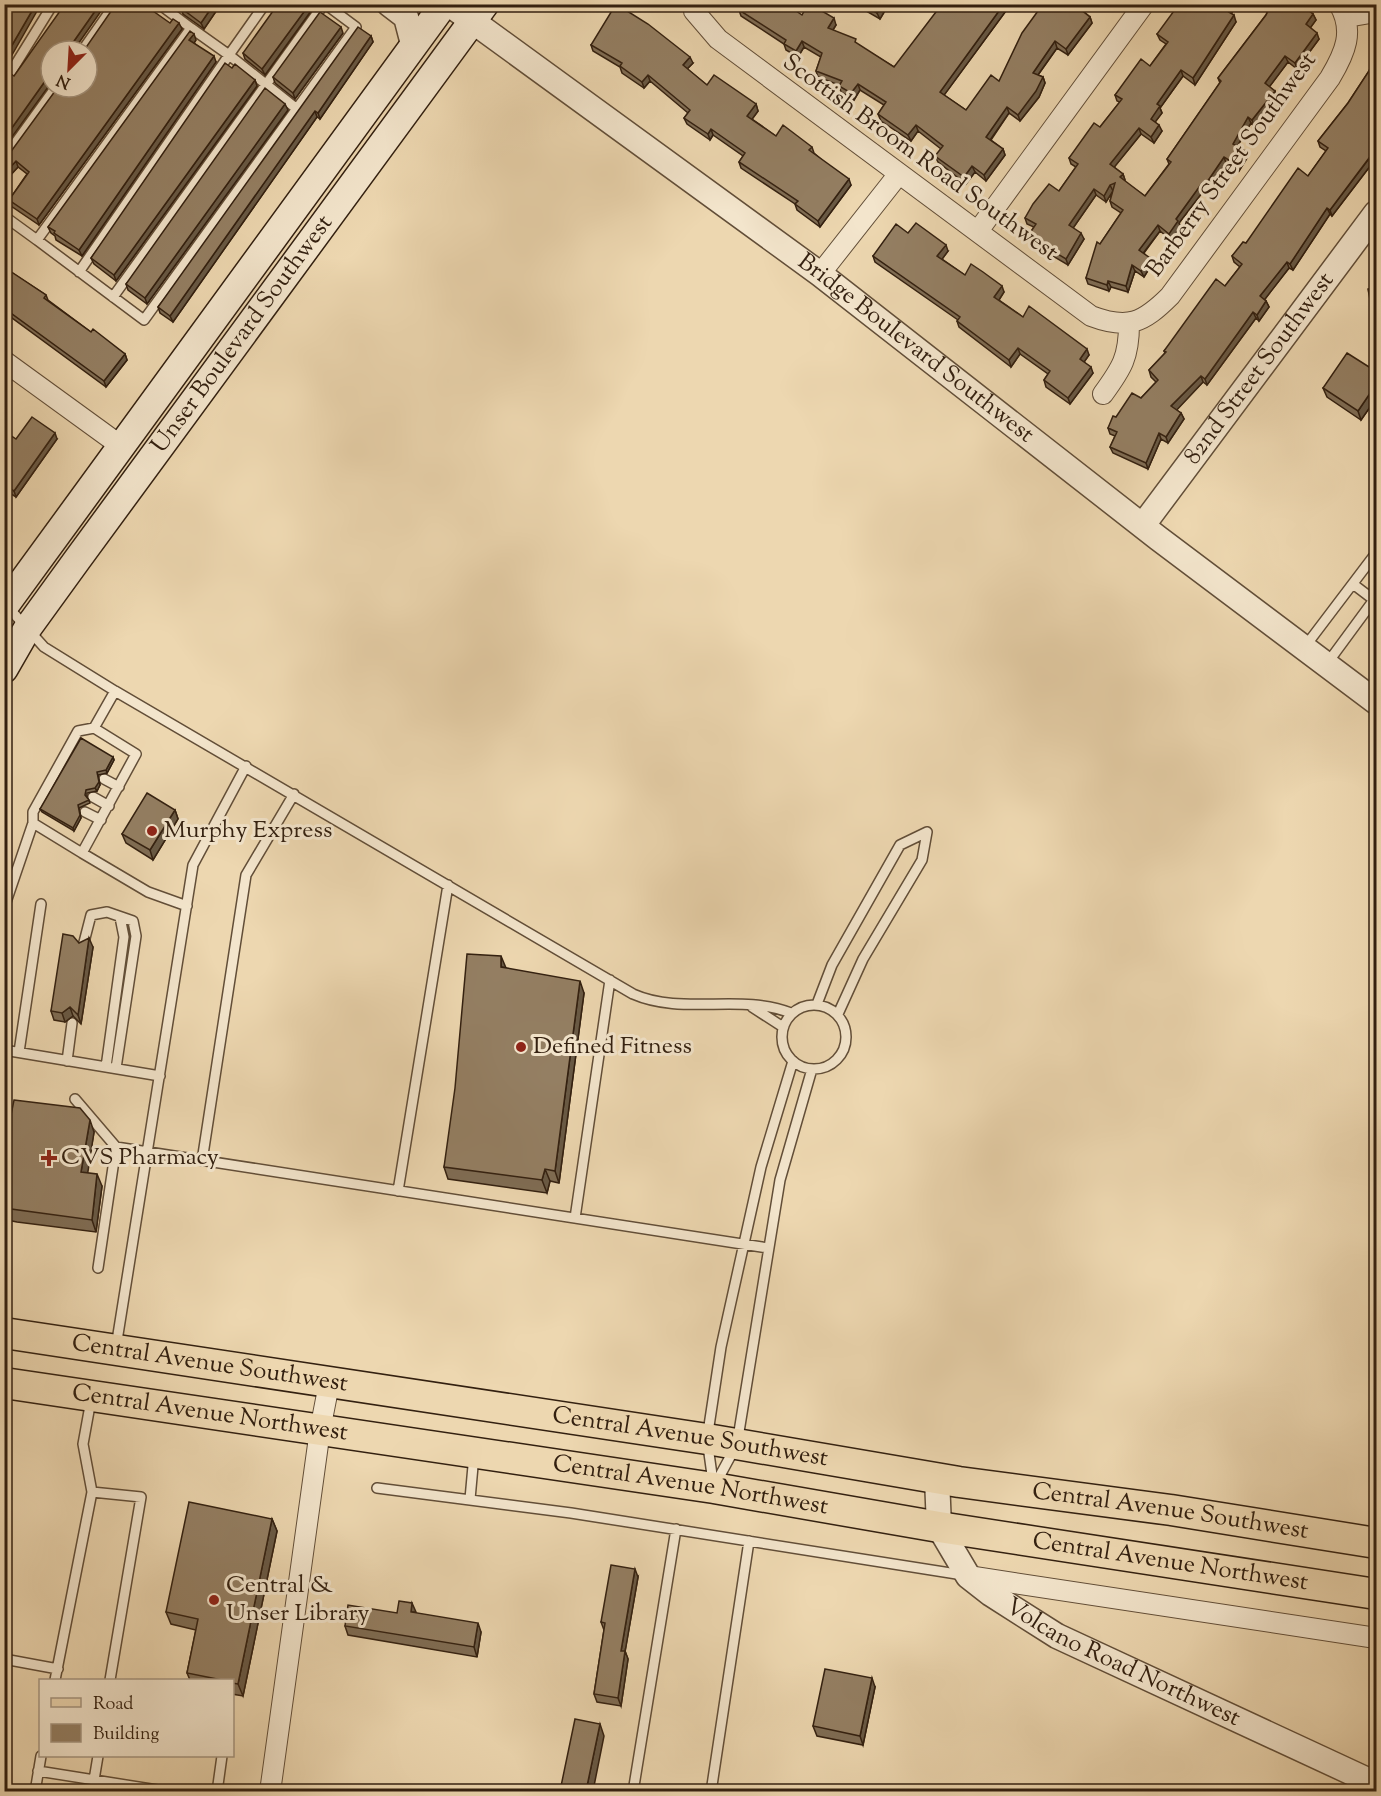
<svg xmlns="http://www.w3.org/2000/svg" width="1381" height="1796" viewBox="0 0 1381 1796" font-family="'Sorts Mill Goudy',serif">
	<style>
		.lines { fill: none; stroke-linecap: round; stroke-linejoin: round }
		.service-casing { stroke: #624e38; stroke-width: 12 }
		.minor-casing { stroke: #624e38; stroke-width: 22 }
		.tertiary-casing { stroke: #624e38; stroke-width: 27 }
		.secondary-casing { stroke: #332010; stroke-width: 30 }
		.primary-casing { stroke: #332010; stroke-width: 33 }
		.service { stroke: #f3e5cc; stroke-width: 9 }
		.minor { stroke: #f3e5cc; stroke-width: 20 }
		.tertiary { stroke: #f3e5cc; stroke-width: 24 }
		.secondary { stroke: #f3e5cc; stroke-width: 27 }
		.primary { stroke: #edd7b0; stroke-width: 30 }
		.wall { fill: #7f6d55; stroke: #332010; stroke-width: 1.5 }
		.shaded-wall { fill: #685945; stroke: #332010; stroke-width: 1.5 }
		.building { fill: #947f63; stroke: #332010; stroke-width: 1.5 }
		.poi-dot { fill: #8f2418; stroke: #f3e5cc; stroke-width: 2 }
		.labels { text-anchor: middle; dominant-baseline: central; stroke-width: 6; stroke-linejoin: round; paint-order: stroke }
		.street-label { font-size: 24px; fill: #332010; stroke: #f3e5cc }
		.poi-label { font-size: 24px; fill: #332010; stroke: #f3e5cc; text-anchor: start }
	</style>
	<rect width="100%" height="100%" fill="#edd7b0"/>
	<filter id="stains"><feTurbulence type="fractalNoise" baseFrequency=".00333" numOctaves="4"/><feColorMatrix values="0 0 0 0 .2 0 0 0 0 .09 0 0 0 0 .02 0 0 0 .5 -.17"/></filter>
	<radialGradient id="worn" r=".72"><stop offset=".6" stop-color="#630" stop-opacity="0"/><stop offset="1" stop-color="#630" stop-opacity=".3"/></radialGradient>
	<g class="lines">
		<g class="service-casing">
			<path id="service" d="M191,28l38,27 36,-51
				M82,51l33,-47
				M4,83l49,-79
				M4,159l52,-72
				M4,216l33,24 154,-212 -32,-24
				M37,240l107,80 212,-293 -31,-23
				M79,272l150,-217 68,54
				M113,297l211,-293
				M1353,584l21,16
				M7,606l37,41 71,44 518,303c50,22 107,-1 158,19
				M1304,648l72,-95
				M1326,665l50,-68
				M94,728l42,26 -54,99 66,39 39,14
				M104,779l15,8
				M93,797l16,9
				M85,812l16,8
				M33,823l49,30
				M4,908l29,-85v-11l45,-81 16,-3 21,-37
				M83,946l8,-31 16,-3 26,9 3,15 -20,132
				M817,1004l15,-39 68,-120 27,-13
				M782 1037a32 32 0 1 1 64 0a32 32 0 1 1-64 0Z
				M752,1007l31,20
				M838,1014l25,-55 59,-99 5,-28
				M4,1050l156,26
				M19,1052l22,-148
				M67,1061l5,-38
				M106,1067l18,-130 -4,-20
				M75,1099l41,48 652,101
				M202,1161l44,-286 48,-81
				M398,1191l50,-306
				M575,1218l35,-238
				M98,1268l18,-121
				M116,1347l77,-482 53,-99
				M91,1400l-8,44 9,48
				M713,1482l-6,-43 14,-92 40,-180 32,-106
				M716,1483l21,-39 43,-264 32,-111
				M377,1488l194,25 392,62
				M470,1499l4,-44
				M4,1659l54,10
				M55,1680l37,-188 49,5 -31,183
				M38,1771l132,21
				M94,1780l4,-24
				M35,1792l6,-36
				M217,1792l5,-36
				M633,1792l43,-263
				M711,1792l38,-251"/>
		</g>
		<g class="minor-casing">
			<path id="minor" d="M696,4l-2,7 24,28 373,277c37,14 52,7 79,-20l160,-218c15,-25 25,-47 9,-74
				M1347,17l29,-5
				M978,231l166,-227
				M820,274l78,-99
				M4,361l117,85
				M1103,394c19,-26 26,-37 26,-70
				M968,1576l408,62
				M270,1792l50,-362 9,-46"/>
		</g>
		<g class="tertiary-casing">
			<g id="tertiary">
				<path d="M389,4l17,13 7,27"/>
				<path id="s1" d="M449,4l371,270 338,264 218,164"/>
				<path id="s2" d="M1143,525l233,-312"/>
				<path id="s3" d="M937,1478l2,49 29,49 23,18 66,42 319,148"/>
			</g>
		</g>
		<g class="secondary-casing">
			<g id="secondary">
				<path d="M4,607l440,-603"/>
				<path id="s4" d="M4,669l23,-40 50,-69 408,-556"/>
			</g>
		</g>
		<g class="primary-casing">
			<g id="primary">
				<path id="s5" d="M4,1333l703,106 252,43 212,28 205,33"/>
				<path id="s6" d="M4,1383l710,105 225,39 437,67"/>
			</g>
		</g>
		<use href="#service" class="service"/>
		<use href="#minor" class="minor"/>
		<use href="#tertiary" class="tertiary"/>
		<use href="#secondary" class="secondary"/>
		<use href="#primary" class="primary"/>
	</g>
	<path class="wall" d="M183,4h38l-17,25 -21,-15 -2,-6z
		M854,4h35l-9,15z
		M1011,4l-67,91 22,15 33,-29 85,-69 6,5 2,6 -24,32 -11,-7 -19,27 5,2 2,6 -6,14 -19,24 -11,-8 -18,27 12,9 2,6 -19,26 -11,-9 -9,12 -28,-22 -3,-6 6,-7 -23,-18 -7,10 -30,-20 -3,-7 6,-9 -24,-15 -6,10 -13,-8 -2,-7 -21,-8 -2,-6 5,-14 -17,-10 -6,10 -12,-7 -2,-6 -43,-28 -2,-6 63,5 34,10 -3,5 61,37 58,-56z
		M1237,4l-6,10 5,8 -41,63 -12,-9 -23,32 2,5 -7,9 7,9 -8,12 -13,-9 -27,33 9,7 2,6 -1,1 21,15 24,-32 -2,-5 53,-76 -2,-5 48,-63 2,-5 -1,-1 -2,-5h35l13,10 3,6 -6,8 9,11 -22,30 -9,-7 -19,25 6,4 2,6 -23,29 -3,-3 -14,24 10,11 -8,13 -13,-8 -19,28 -2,-2 -26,34 2,4 -10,13 -11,-9 -16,22 8,11 -8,13 -9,-6 -7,21 -17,-5 -2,4 -21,-7 -2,-6 14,-34 21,-31 -9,-6 -2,-6 3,-10 -7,11 -10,-7 -23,33 11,11 -16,26 -37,-22 -3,-7 6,-9 -7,-3 -2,-6 34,-27 17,-24 -5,-3 -2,-6 31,-31 20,-25 -3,-1 -2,-6 35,-29 16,-22 -6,-4 -3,-6z
		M311,11l-46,64 -20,-16 -2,-6z
		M170,23l12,6 -143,196 -28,-19 -2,-6 18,-26 -9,-7 -14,15v-25h3z
		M343,33l-48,66 -20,-16 -2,-6z
		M371,36l2,6 -53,77 -3,-2 -144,205 -13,-9 -2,-6z
		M196,40l-2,3 22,19 -134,194 -26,-16 -1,-4 -4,-3 -3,-6z
		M591,45l102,18 -6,6 20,16 49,19 2,7 -6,8 24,17 36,11 2,6 37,32 -31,42 -23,-17 -2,-6 -54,-36 -2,-6 4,-6 -30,-21 -3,5 -23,-16 -3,-6 4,-5 -38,-32 -6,7 -22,-15 -2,-6 -27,-16z
		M1377,51v106l-3,4 -42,55 -2,-2 -37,56 -4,-2 -25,32 2,1 3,6 -10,14 -3,-3 -49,67 -4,-3 -27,28 5,3 3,6 -16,24 -7,-4 -13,30 -35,-16 -3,-6 5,-11 -5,-2 -2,-6 8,-11 25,-19 15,-16 -5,-5 -2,-7 16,-17 -1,-2 61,-65 15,-19 -6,-5 -2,-6 14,-13 62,-67 18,-25 -6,-4 -2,-6 30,-38 21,-32z
		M232,68l23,12 2,6 -141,195 -22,-17 -3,-6z
		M288,110l-141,194 -19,-14 -2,-6z
		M948,251l-6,8 23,16 39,17 -5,8 24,17 66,38 -5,7 9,11 -23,31 -24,-17 -2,-7 4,-6 -28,-20 -9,13 -52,-40 -2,-6 1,-1 -83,-58 -2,-6z
		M4,265l4,2 1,4 37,24 2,5 43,32 34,22 2,6 -21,27 -102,-75z
		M1377,372v25l-16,23 -34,-23 -4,-9z
		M16,439h41l-41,58 -11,-7h-1v-48z
		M113,757l1,3 -7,13 -9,2 2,10 -3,6 -10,2v4l3,6 -11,5 2,10 -7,13 -32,-19 -2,-3z
		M175,810l3,9 -25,41 -27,-17 -4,-9z
		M79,943l14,4 -12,77 -8,-8 -8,6 -11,-2 -3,-9z
		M505,968l79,25 -25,190 -9,-2 -3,12 -99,-14 -4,-12z
		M94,1132l-7,41 15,13 -6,46 -79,-10 -10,-2 -3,-3v-67z
		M272,1519l5,12 -34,165 -11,-2v-14h-42l-3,-7 9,-43 -25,-6 -5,-12z
		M638,1577l-13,74 3,8 -7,47 -24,-4 -3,-8 10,-64 -3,-8z
		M397,1613h18l66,19 -4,25 -129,-22 -3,-9z
		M875,1687l-12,58 -46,-9 -4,-10z"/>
	<path class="shaded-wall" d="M36,4h5l-37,65v-10z
		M100,4h6l-30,43 1,4h-1l-2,-10z
		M214,4h7l-17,25 -3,-6z
		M883,4h6l-9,15 -3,-6z
		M1004,4h7l-69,94 -2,-6z
		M1083,4h7l-8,11 -2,-6z
		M1231,4h6l-8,13 -2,-6z
		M309,5l2,6 -46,64 -3,-6z
		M1313,14l3,6 -8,11 -2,-7z
		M1234,15l2,7 -41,63 -2,-7z
		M1090,17l2,6 -24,32 -2,-6z
		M834,18l2,7 -6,9 -2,-6z
		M179,23l3,6 -143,196 -2,-6z
		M341,27l2,6 -48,66 -2,-6z
		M1317,33l2,6 -22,30 -2,-6z
		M194,34l2,6 -4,6 -3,-6z
		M371,36l2,6 -53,77 -2,-6z
		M802,41l2,6 -6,10 -2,-6z
		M1055,41l2,7 -22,31 -2,-6z
		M214,56l2,6 -134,194 -3,-6z
		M1285,56l3,6 -21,28 -2,-7z
		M690,57l3,6 -8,8 -2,-6z
		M1181,70l2,6 -23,32 2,5 -9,12 -2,-6 6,-15z
		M648,75l2,6 -6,7 -2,-6z
		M48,77l3,6 -47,65v-9z
		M1043,77l2,6 -6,14 -19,24 -2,-6z
		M255,80l2,6 -141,195 -2,-6z
		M858,84l2,6 -6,10 -3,-7z
		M1275,91l2,6 -23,29 -2,-6z
		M285,104l3,6 -141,194 -2,-6z
		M756,104l2,7 -8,11 -3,-6z
		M1007,107l2,6 -21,30 -2,-6z
		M315,111l2,6 -144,205 -3,-6z
		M1248,117l3,6 -16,27 -2,-6z
		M916,125l2,6 -7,10 -3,-6z
		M1159,125l3,6 -8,12 -3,-6z
		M1139,128l2,6 -29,36 -2,-6z
		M711,129l2,6 -3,5 -2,-6z
		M1377,148v9l-45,59 -2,-6z
		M1003,149l2,6 -19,26 -2,-6z
		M1245,151l2,7 -8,13 -2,-6z
		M1224,157l2,6 -19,28 -2,-6z
		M16,161l2,6 -14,15v-8z
		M972,166l3,6 -9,12 -2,-7z
		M1123,174l2,6 -3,4 -2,-7z
		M849,179l2,6 -31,42 -2,-6z
		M1202,183l3,6 -26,34 2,4 -10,13 -2,-6 7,-15z
		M1110,185l3,6 -7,11 -2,-6z
		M1094,189l2,6 -25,36 -2,-6z
		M1327,208l3,6 -37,56 -3,-6z
		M1158,225l2,6 -19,25 -2,-6z
		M1081,233l3,6 -16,26 -2,-6z
		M946,245l2,6 -8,11 -3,-6z
		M1150,258l2,6 -8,13 -3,-6z
		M1287,262l2,6 -27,35 -2,-7z
		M1132,265l3,6 -7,21 -2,-6z
		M1108,281l3,6 -2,4 -2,-6z
		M1002,286l2,6 -7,11 -3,-6z
		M1266,301l3,6 -10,14 -2,-6z
		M1253,312l3,6 -49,67 -2,-6z
		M1018,348l2,6 -9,13 -2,-7z
		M1087,349l2,6 -7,10 -2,-6z
		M125,354l2,6 -21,27 -2,-6z
		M1091,367l2,6 -23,31 -2,-6z
		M1201,376l2,6 -29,31 -3,-7z
		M1377,383v14l-16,23 -3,-9z
		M1181,413l3,6 -16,24 -2,-6z
		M55,433l2,6 -41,58 -2,-6z
		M1159,433l2,6 -13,30 -2,-6z
		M113,757l1,3 -7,13 -1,-3z
		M97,772l3,13 -3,6 -2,-3z
		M78,805l3,13 -7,13 -1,-3z
		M175,810l3,9 -25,41 -3,-10z
		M89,938l4,9 -12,77 -3,-9z
		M501,956l5,12 -5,-1z
		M580,981l4,12 -25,190 -4,-12z
		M70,1007l3,9 -8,6 -3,-9z
		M90,1120l4,12 -8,52 -5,-12z
		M545,1169l5,12 -3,12 -5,-13z
		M97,1174l5,12 -6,46 -4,-12z
		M272,1519l5,12 -34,165 -5,-12z
		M635,1569l3,8 -14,81 -3,-7z
		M412,1603l4,9h-5z
		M478,1623l3,9 -4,25 -3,-10z
		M625,1651l3,8 -7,47 -3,-8z
		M872,1678l3,9 -12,58 -3,-9z
		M600,1724l4,12 -11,55h-7z"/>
	<path class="building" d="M4,4h32l-32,55z
		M65,4h35l-26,37 1,9 3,1h-27v25l-3,1 -44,62v-58l7,-7 3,2z
		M116,4h27l27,19 3,-4 6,4 -142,196 -28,-19 20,-28 -13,-11 -12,13v-17h3l51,-70h29v-36h-6l4,-2z
		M183,4h31l-13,19 -20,-15z
		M278,4l31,1 -47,64 -19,-16z
		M616,4l32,20 42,33 -7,8 24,20 7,-10 42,29 -9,12 29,20 7,-11 29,22 -3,3 40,29 -31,42 -23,-17 3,-3 -59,-39 6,-9 -34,-24 -3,5 -24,-16 6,-8 -42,-35 -6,7 -22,-16 2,-3 -31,-18z
		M743,4h43l16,11 6,-11h2l24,14 -6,10 28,11 -1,3 39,25 48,-63h2l8,7 6,-7h46l-64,88 26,18 25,-35 8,6 23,-48 21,-29h40l-3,5 10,8 -24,32 -11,-8 -22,32 10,4 -7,14 -18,24 -11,-8 -21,30 17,12 -19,26 -12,-9 -8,11 -29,-21 8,-10 -27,-21 -8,10 -30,-21 8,-12 -28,-18 -7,9 -12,-7 3,-5 -26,-10 6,-18 -20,-12 -6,10 -12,-7 2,-4 -47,-30z
		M862,4h21l-6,9z
		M1179,4h52l-4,7 7,4 -41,63 -12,-8 -24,34 3,2 -9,13 8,6 -8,12 -12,-9 -29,36 13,10 -3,3 25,19 26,-34 -4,-3 54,-78 -3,-3 48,-63 4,-8 -3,-3h33l13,10 -7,10 11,9 -22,30 -10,-7 -20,27 10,8 -23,29 -4,-3 -15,27 12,7 -8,14 -13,-8 -19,28 -3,-2 -26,36 2,2 -9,13 -11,-9 -19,25 11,8 -9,13 -9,-6 -6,21 -18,-5 -1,4 -21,-7 11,-36 3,2 23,-34 -13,-9 5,-18 -5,2 -6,11 -10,-7 -25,36 12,8 -15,26 -38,-23 8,-12 -11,-6 8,-14 16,-20 10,7 19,-27 -9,-6 25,-35 6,4 22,-28 -7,-4 26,-36 9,7 18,-24 -11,-8z
		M320,12l21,15 -48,66 -20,-16z
		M358,27l13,9 -53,77 -3,-2 -145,205 -12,-9z
		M190,31l4,3 -5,6 25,16 -135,194 -25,-17 1,-2 -7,-4z
		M1377,51v97l-5,6 -42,56 -3,-2 -37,56 -3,-2 -27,34 6,5 -9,14 -4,-3 -48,67 -4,-3 -30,30 10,7 -15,24 -7,-4 -13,30 -36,-16 7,-15 -9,-4 5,-12 3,1 16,-24 9,5 17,-18 -9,-10 17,-18 -2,-1 52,-72 9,7 17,-22 -10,-8 11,-14 3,1 52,-75 10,8 20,-28 -10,-7 30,-38 21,-32z
		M225,63l7,5 3,-4 20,16 -141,195 -23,-17z
		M265,88l20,16 -140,194 -19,-14z
		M916,223l30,22 -9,11 28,19 6,-11 12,8 19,14 -8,11 29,20 6,-11 58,43 -7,10 11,8 -23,31 -24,-18 6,-9 -32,-23 -9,12 -52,-39 3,-4 -87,-61 23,-32 12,9z
		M4,265l4,2 -1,2 39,26 -2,3 47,34 2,-3 32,25 -21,27 -100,-73z
		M1377,287v48l-9,-46z
		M1347,353l30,19v11l-19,28 -35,-23z
		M32,417l23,16 -41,58 -10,-6v-43l6,-7 6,4z
		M81,738l32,19 -7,13 -9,2 2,10 -4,6 -9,2 -1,5 4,5 -11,5 2,10 -7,13 -33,-19z
		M147,793l28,17 -25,40 -28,-16z
		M63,934l10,2 6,7 10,-5 -11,77 -8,-8 -8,6 -11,-2z
		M467,954l34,2v11l79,14 -25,190 -10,-2 -3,11 -98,-13 11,-79z
		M14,1100l66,8 10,12 -9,52 16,2 -5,46 -88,-12v-58z
		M189,1502l83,17 -34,165 -6,-1v-3h-10l-35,-7 11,-54 -32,-7z
		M611,1565l24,4 -14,82h4l-7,47 -24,-4 11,-71 -4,-1z
		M399,1601l13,2 -1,9 67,11 -4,24 -129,-21 3,-21 49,8z
		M825,1669l47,9 -12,58 -47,-10z
		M575,1719l25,5 -14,67h-26z"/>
	<g class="poi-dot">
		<circle cx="152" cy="831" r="6"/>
		<circle cx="521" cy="1047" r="6"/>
		<path d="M46 1149h6v6h6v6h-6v6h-6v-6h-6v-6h6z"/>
		<circle cx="214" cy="1600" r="6"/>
	</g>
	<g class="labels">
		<g class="street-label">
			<text transform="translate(920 158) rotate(36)">Scottish Broom Road Southwest</text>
			<text transform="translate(1232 165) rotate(-54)">Barberry Street Southwest</text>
			<text stroke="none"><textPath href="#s4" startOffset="411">Unser Boulevard Southwest</textPath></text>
			<text stroke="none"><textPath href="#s1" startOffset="580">Bridge Boulevard Southwest</textPath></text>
			<text stroke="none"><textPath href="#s2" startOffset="195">82nd Street Southwest</textPath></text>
			<text stroke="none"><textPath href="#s5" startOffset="208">Central Avenue Southwest</textPath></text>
			<text stroke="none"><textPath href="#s6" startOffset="208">Central Avenue Northwest</textPath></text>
			<text stroke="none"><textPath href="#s5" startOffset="694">Central Avenue Southwest</textPath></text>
			<text stroke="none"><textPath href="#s6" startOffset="694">Central Avenue Northwest</textPath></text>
			<text stroke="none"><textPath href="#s5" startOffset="1180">Central Avenue Southwest</textPath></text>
			<text stroke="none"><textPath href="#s6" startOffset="1180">Central Avenue Northwest</textPath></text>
			<text stroke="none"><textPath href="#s3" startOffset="284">Volcano Road Northwest</textPath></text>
		</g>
		<g class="poi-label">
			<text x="164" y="831">Murphy Express</text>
			<text x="533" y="1047">Defined Fitness</text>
			<text x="61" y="1158">CVS Pharmacy</text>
			<text x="226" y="1586">Central &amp;<tspan x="226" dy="28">Unser Library</tspan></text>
		</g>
	</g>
	<rect width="1381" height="1796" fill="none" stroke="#edd7b0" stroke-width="24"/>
	<rect x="6" y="6" width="1369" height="1784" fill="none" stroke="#332010" stroke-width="3"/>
	<rect x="12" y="12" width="1357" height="1772" fill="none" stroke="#332010" stroke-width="1.5"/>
	<rect x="39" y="1679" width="195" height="78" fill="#f3e5cc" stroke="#a69681" stroke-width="1.5"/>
	<rect x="51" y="1698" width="30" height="9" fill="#edd7b0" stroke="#a69681" stroke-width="1.5"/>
	<text x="93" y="1709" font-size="18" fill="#332010">Road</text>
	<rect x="51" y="1724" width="30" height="18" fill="#947f63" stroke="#a69681" stroke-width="1.5"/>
	<text x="93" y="1739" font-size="18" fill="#332010">Building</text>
	<g transform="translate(69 69) rotate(204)"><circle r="28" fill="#f3e5cc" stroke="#a69681" stroke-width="1.5"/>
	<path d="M0-4.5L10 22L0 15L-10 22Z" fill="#8f2418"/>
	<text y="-9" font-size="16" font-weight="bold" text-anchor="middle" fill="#332010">N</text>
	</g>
	<rect width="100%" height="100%" filter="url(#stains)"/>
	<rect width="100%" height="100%" fill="url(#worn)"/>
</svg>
